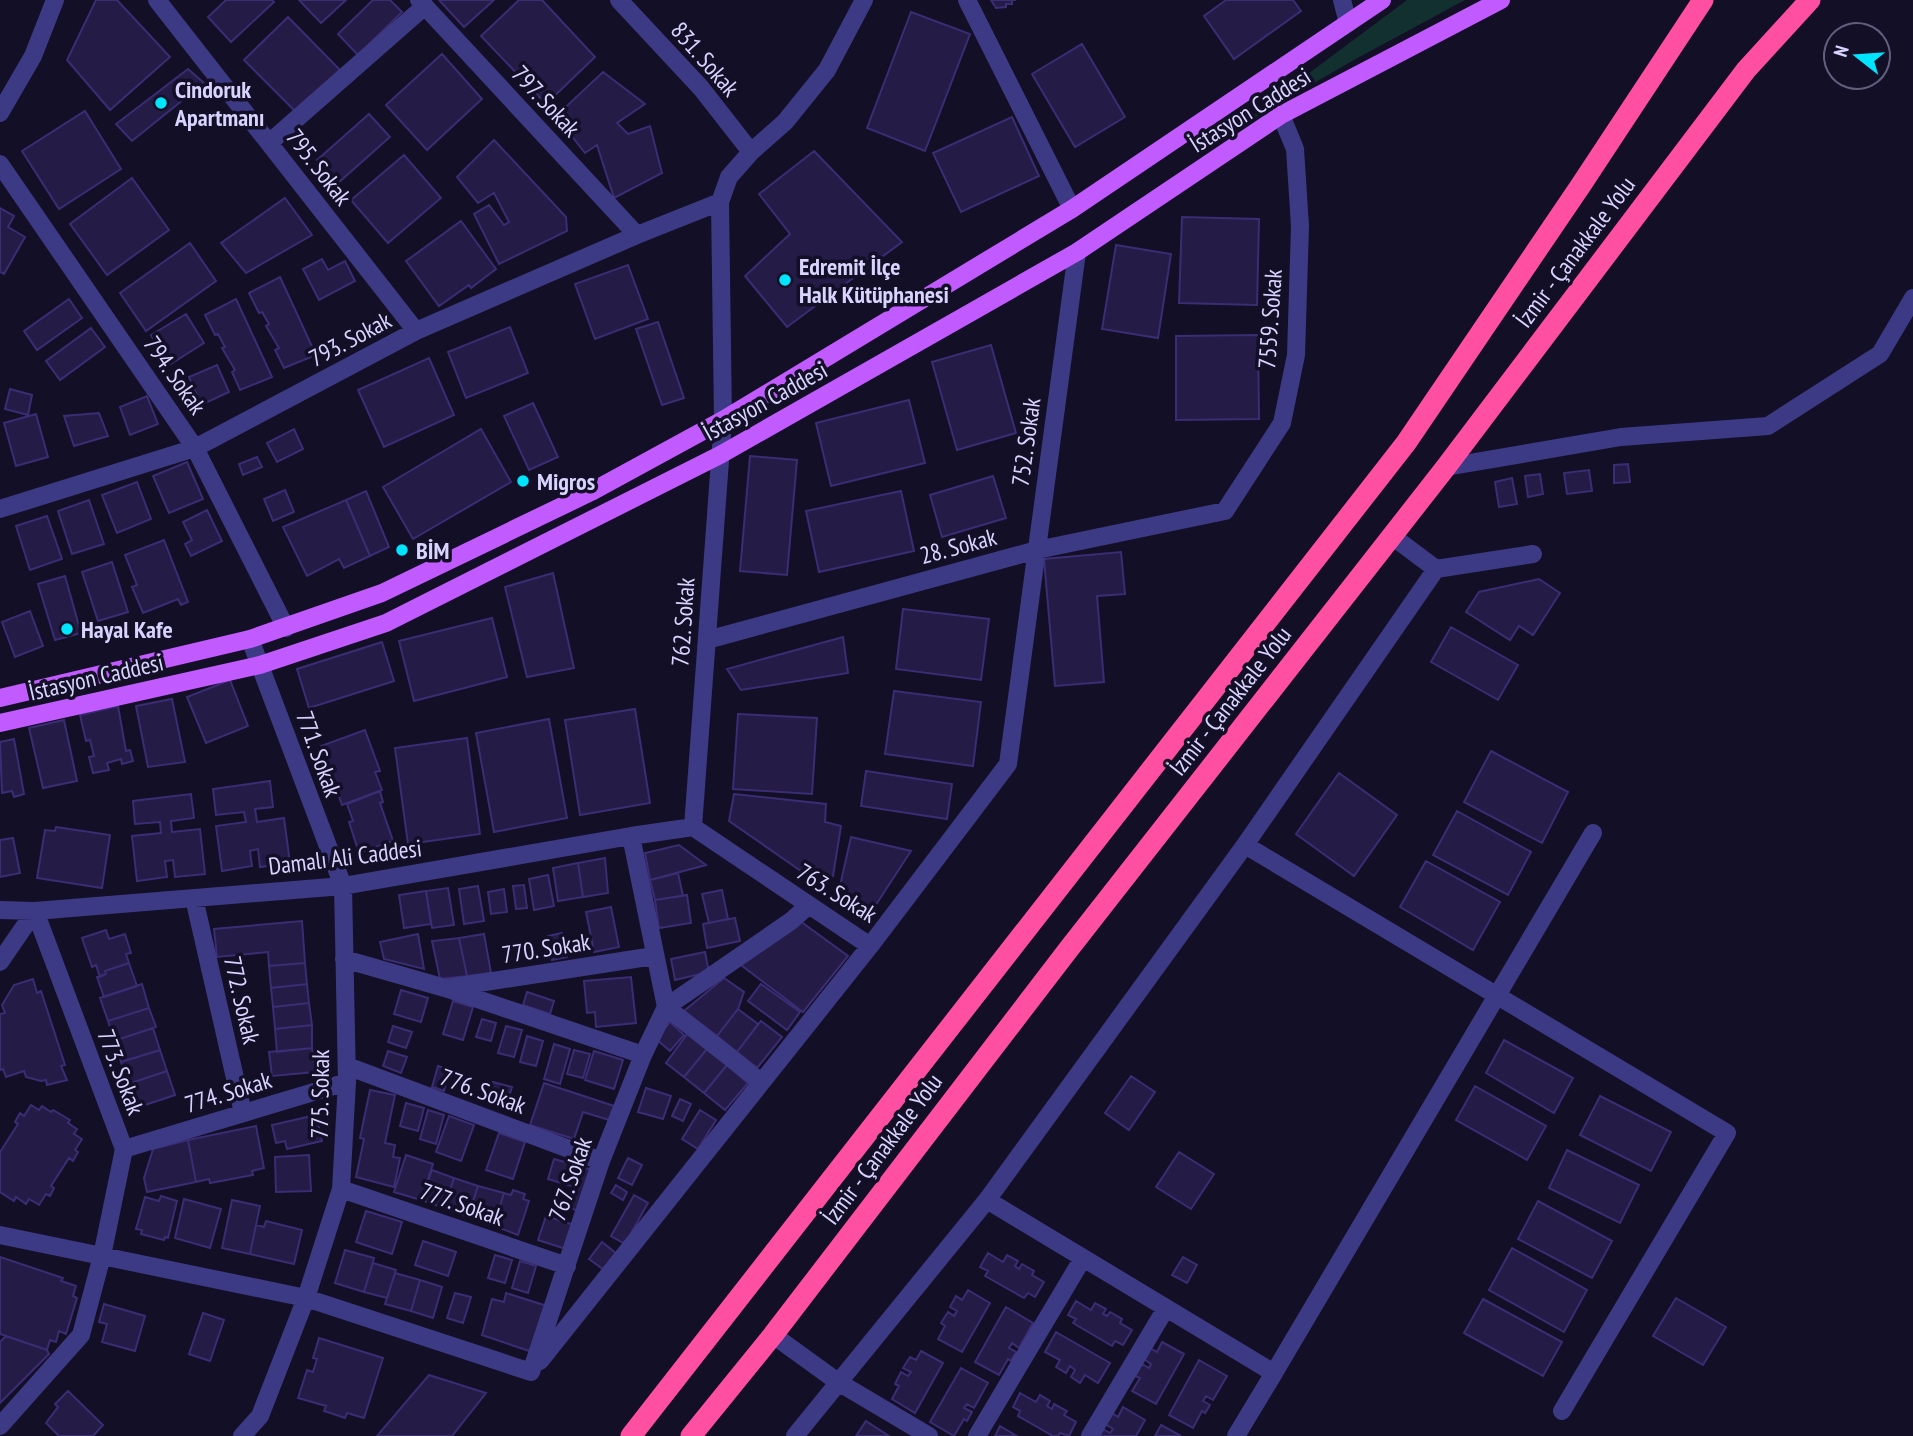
<svg xmlns="http://www.w3.org/2000/svg" width="1913" height="1436" viewBox="0 0 1913 1436" font-family="'PT Sans Narrow',sans-serif">
	<style>
		.green { fill: #12302f }
		.building { fill: #241b47; stroke: #3b2d73; stroke-width: 2 }
		.lines { fill: none; stroke-linecap: round; stroke-linejoin: round }
		.street { stroke: #3d3a85; stroke-width: 18 }
		.primary { stroke: #c25bff; stroke-width: 18 }
		.highway { stroke: #ff4fa3; stroke-width: 21 }
		.poi-dot { fill: #00e5ff; stroke: #130f26; stroke-width: 2.5 }
		.labels { text-anchor: middle; dominant-baseline: central; stroke-width: 7; stroke-linejoin: round; paint-order: stroke }
		.street-label { font-size: 24px; fill: #d9d4ff; stroke: #130f26 }
		.poi-label { font-size: 24px; font-weight: bold; fill: #d9d4ff; stroke: #130f26; text-anchor: start }
	</style>
	<rect width="100%" height="100%" fill="#130f26"/>
	<path class="green" d="M1407,0h58l-113,61 -98,57 -1,-3z"/>
	<path class="building" d="M96,0h21l53,57 -60,53 -43,-50z
		M226,0h46l2,2 -43,40 -23,-25z
		M299,0h47l-25,23z
		M373,0h17l12,12 -44,43 -20,-21z
		M439,0h55l-30,27z
		M519,0h23l53,57 -49,47 -65,-68z
		M991,0h25h-4v4h-6v3l-10,1z
		M1226,0h67l8,11 -67,48 -30,-43z
		M911,12l59,22 -45,117 -58,-23z
		M288,17l52,53 -43,43 -53,-53z
		M1082,44l43,73 -50,30 -43,-73z
		M442,54l40,45 -55,51 -41,-45z
		M188,69l16,14 -72,58 -16,-17z
		M603,72l42,32 -28,19 11,11 22,-8 12,47 -48,25 -17,-53 -12,8 -29,-37z
		M85,111l36,58 -62,40 -37,-58z
		M369,114l21,23 -52,46 -21,-23z
		M1012,117l27,59 -78,36 -28,-59z
		M494,140l72,77 1,14 -68,33 -25,-50 15,-9 15,20 5,-3 -15,-29 -16,10 -21,-26z
		M814,151l88,91 -115,85 -42,-51 45,-42 -31,-40z
		M404,155l37,43 -53,45 -37,-43z
		M132,178l37,52 -62,45 -37,-51z
		M285,198l27,37 -66,38 -25,-30z
		M0,208l14,8 -6,11 17,10 -21,37 -4,-2z
		M1182,217l77,2 -2,86 -78,-2z
		M461,221l35,48 -25,19 -2,-3 -30,21 -33,-45z
		M190,243l26,38 -70,50 -26,-38z
		M1116,245l55,9 -13,84 -56,-9z
		M322,259l6,11 17,-9 10,20 -36,19 -16,-31z
		M628,265l20,54 -53,20 -20,-55z
		M280,277l36,78 -32,13 -9,-18 4,-2 -13,-22 3,-2 -7,-12 -3,1 -10,-20z
		M69,299l13,19 -45,32 -13,-19z
		M236,299l36,78 -32,13 -8,-18 3,-2 -13,-22 3,-1 -7,-13 -3,1 -10,-20z
		M186,314l18,29 -35,22 -18,-30z
		M658,322l26,76 -22,7 -26,-76z
		M510,327l18,46 -62,25 -18,-46z
		M91,328l14,19 -45,33 -14,-19z
		M1258,335l1,84 -83,1v-84z
		M991,345l25,88 -59,17 -25,-88z
		M429,358l25,57 -70,32 -26,-57z
		M217,365l12,27 -28,13 -12,-28z
		M10,389l22,6 -4,20 -23,-6z
		M147,396l11,28 -28,11 -10,-28z
		M909,400l16,63 -94,23 -15,-63z
		M533,403l25,54 -29,13 -25,-54z
		M99,413l9,23 -34,10 -10,-30z
		M36,414l12,43 -32,9 -12,-43z
		M294,429l9,20 -26,13 -10,-19z
		M481,429l30,53 -98,57 -30,-52z
		M750,456l47,4 -10,115 -47,-4z
		M257,457l5,10 -19,8 -4,-11z
		M187,462l16,37 -34,14 -16,-37z
		M1628,464l2,18 -16,1v-18z
		M1589,470l3,21 -25,3 -3,-21z
		M1540,474l3,20 -15,3 -3,-21z
		M993,476l13,42 -64,19 -12,-42z
		M1512,478l5,26 -18,3 -4,-25z
		M137,482l14,37 -34,14 -15,-38z
		M285,490l9,22 -21,9 -9,-22z
		M366,491l23,56 -19,9 -24,-56z
		M901,491l13,60 -95,21 -13,-61z
		M89,500l15,44 -32,10 -14,-43z
		M346,500l24,56 -26,12 -5,-9 -32,17 -24,-49z
		M207,510l15,31 -31,15 -6,-12 7,-4 -9,-18z
		M47,516l15,43 -32,11 -14,-44z
		M164,540l24,62 -7,3 -3,-6 -35,14 -11,-26 5,-2 -12,-30z
		M1121,552l4,42 -28,2 7,86 -49,4 -11,-127z
		M112,562l16,50 -30,9 -16,-49z
		M553,573l21,95 -47,9 -22,-90z
		M65,576l16,57 -26,7 -17,-56z
		M1539,579l21,14 -27,42 -14,-9 -9,14 -44,-28 13,-20z
		M903,609l86,10 -8,61 -85,-11z
		M30,611l13,35 -28,11 -13,-35z
		M492,618l15,59 -93,24 -15,-60z
		M1451,627l67,38 -20,35 -67,-38z
		M843,637l5,36 -107,17 -14,-21z
		M382,642l12,39 -85,27 -12,-39z
		M230,680l18,46 -42,17 -19,-46z
		M894,691l87,11 -8,64 -88,-12z
		M172,699l13,63 -37,5 -12,-61z
		M118,706l8,45 4,-1 3,11 -11,3 -1,-5 -14,4 2,7 -16,3 -4,-16 5,-1 -4,-16 -4,1 -6,-26z
		M635,709l15,94 -70,12 -15,-95z
		M738,714l79,4 -5,76 -79,-5z
		M549,719l18,99 -73,14 -18,-99z
		M64,720l13,61 -34,7 -14,-60z
		M365,730l15,41 -5,1 7,18 -40,15 -21,-59z
		M467,738l13,96 -72,10 -13,-96z
		M14,739l10,55 -10,3 -2,-6 -10,2 -2,-51z
		M1491,751l77,41 -26,51 -78,-41z
		M866,771l86,13 -5,35 -86,-13z
		M1339,773l58,42 -43,61 -58,-42z
		M270,781l3,26 -18,2 2,13 27,-4 6,45 -30,4 -2,-18 -8,2 2,15 -30,5 -6,-45 30,-4 -2,-10 -28,3 -3,-26z
		M380,791l3,11 -3,1 13,38 -34,12 -10,-31 4,-1 -6,-17z
		M191,794l3,24 -23,3 1,11 28,-3 5,45 -30,3 -2,-17 -8,1 2,16 -30,4 -5,-45 29,-3 -1,-11 -25,2 -2,-23z
		M734,794l92,10 -1,18 16,4 -8,50 -9,11 -95,-66z
		M1457,811l74,41 -23,43 -75,-40z
		M56,827l54,8 -8,53 -65,-10 8,-48 10,1z
		M851,837l60,14 -47,72 -27,-24z
		M13,838l7,35 -20,4v-37z
		M679,845l27,20 -56,15 -5,-27z
		M605,858l3,35 -25,4 -5,-34z
		M1426,861l74,41 -27,48 -73,-43z
		M578,863l5,34 -25,4 -5,-33z
		M678,873l5,23 -28,4 -5,-20z
		M548,875l6,31 -20,4 -5,-31z
		M524,885l3,23 -11,1 -3,-23z
		M478,886l6,35 -20,3 -5,-35z
		M448,888l6,37 -22,3 -6,-37z
		M504,889l3,23 -16,2 -3,-22z
		M722,890l6,29 -19,4 -7,-29z
		M426,891l5,33 -27,4 -5,-33z
		M687,895l4,28 -32,5 -4,-28z
		M611,907l8,40 -25,5 -8,-40z
		M735,918l5,23 -33,7 -4,-24z
		M302,921l3,42 -36,3 -1,-14 -51,5 -3,-28z
		M800,921l48,35 -45,56 -62,-47z
		M106,930l3,9 16,-5 6,19 -5,1 3,9 -24,8 1,3 -6,3 -4,-12 -4,2 -10,-29z
		M562,933l5,24 -15,3 -4,-24z
		M418,934l6,35 -40,-10 -4,-17z
		M484,934l7,39 -24,3 -8,-38z
		M459,938l8,38 -27,3 -8,-38z
		M705,952l4,20 -34,8 -4,-21z
		M129,963l8,23 -33,11 -7,-20 9,-3 -1,-3z
		M305,963l2,21 -36,4 -2,-22z
		M631,977l5,46 -40,4 -1,-15 -8,1 -3,-32z
		M724,978l20,14 -6,17 -21,27 -33,-25z
		M33,979l4,14 4,-2 24,74 -4,1 6,14 -20,5 -1,-5 -5,1 -15,-4 -2,-6 -18,6 -3,-8 -3,1v-56l5,-1 -3,-8 12,-20z
		M142,984l7,24 -41,13 -8,-23z
		M307,984l2,19 -36,4 -2,-19z
		M761,984l39,28 -13,18 -39,-29z
		M401,990l27,8 -7,24 -27,-8z
		M527,992l27,9 -4,13 -27,-9z
		M453,1001l20,6 -10,33 -20,-6z
		M309,1003l3,22 -37,4 -2,-22z
		M149,1008l7,19 -42,14 -6,-20z
		M738,1009l20,15 -21,28 -20,-16z
		M482,1019l14,4 -5,18 -15,-4z
		M761,1021l21,16 -25,31 -20,-16z
		M670,1022l14,13 -14,16 -14,-12z
		M312,1025v23l-35,4 -2,-23z
		M393,1026l19,6 -6,16 -18,-6z
		M506,1026l16,4 -8,27 -16,-4z
		M153,1028l7,22 -39,12 -7,-21z
		M688,1033l19,16 -23,28 -18,-14z
		M527,1036l16,5 -7,25 -16,-4z
		M1504,1040l69,38 -19,35 -68,-40z
		M554,1044l16,5 -10,35 -16,-5z
		M312,1048l3,24 -43,4 -3,-24z
		M707,1049l20,16 -23,28 -20,-16z
		M160,1050l7,21 -39,13 -7,-22z
		M574,1050l16,4 -7,24 -16,-4z
		M388,1051l19,6 -6,16 -18,-7z
		M594,1051l29,9 -9,29 -29,-9z
		M727,1065l21,18 -23,27 -21,-17z
		M438,1066l12,4 -6,21 -12,-4z
		M167,1071l8,24 -39,13 -8,-24z
		M1131,1076l24,16 -26,38 -24,-17z
		M493,1082l19,5 -6,19 -19,-5z
		M544,1083l70,23 -5,14 -26,-8 -9,27 -44,-14z
		M1475,1086l71,40 -19,34 -71,-40z
		M646,1088l25,8 -8,23 -25,-7z
		M370,1090l25,5 -10,48 10,2 -2,12 7,1 -6,29 -38,-10 8,-38 -4,-1z
		M1600,1096l71,36 -20,39 -71,-36z
		M680,1099l11,5 -8,17 -11,-5z
		M406,1103l18,5 -6,23 -18,-5z
		M31,1105l8,5 3,-4 9,6 2,-2 17,10 -2,3 9,6 -3,5 8,5 -7,11 3,2 -5,9 -4,-3 -18,28 3,2 -4,8 -4,-2 -7,11 -10,-6 -3,5 -10,-7 -2,4 -14,-9v-40l18,-28 -3,-2 5,-9 4,3z
		M428,1110l16,5 -8,29 -16,-5z
		M700,1110l16,10 -18,29 -16,-10z
		M316,1115l6,26 -35,8 -2,-8 -9,2 -4,-18z
		M449,1116l25,9 -13,36 -25,-9z
		M256,1126l8,42 -12,3 1,4 -43,8 -1,-4 -13,3 -8,-42z
		M499,1133l26,9 -12,37 -27,-9z
		M188,1140l8,42 -49,10 -3,-14 9,-29z
		M1567,1150l72,35 -19,38 -71,-35z
		M1179,1152l35,22 -23,35 -35,-22z
		M309,1155l2,36 -35,1 -1,-35z
		M406,1155l27,9 -12,36 -27,-8z
		M628,1158l14,7 -10,20 -14,-7z
		M554,1159l42,12 -12,41 -15,-4 6,-21 -27,-8z
		M432,1170l22,8 -10,30 -23,-8z
		M454,1178l24,8 -10,31 -24,-9z
		M616,1185l11,7 -4,8 -12,-7z
		M478,1186l26,7 -10,33 -26,-9z
		M513,1190l12,4 -2,5 6,2 -11,34 -24,-9 10,-33 7,2z
		M634,1195l14,8 -23,41 -14,-8z
		M161,1196l16,5 -9,37 -3,-1 -1,3 -23,-6 1,-4 -6,-1 9,-32 14,4z
		M184,1199l37,10 -11,39 -35,-10z
		M232,1200l28,6 -10,48 -28,-6z
		M1538,1201l74,40 -20,37 -74,-39z
		M366,1211l36,11 -10,32 -36,-12z
		M546,1216l28,9 -8,24 -28,-9z
		M266,1221l36,9 -8,34 -44,-10 6,-29 8,2z
		M423,1241l33,11 -8,24 -33,-11z
		M602,1242l15,12 -13,16 -15,-11z
		M1512,1248l75,42 -23,42 -75,-42z
		M345,1250l29,8 -10,34 -29,-9z
		M988,1253l15,9 4,-7 11,6 -3,5 4,3 3,-5 12,7 -2,4 12,7 -9,15 -7,-4 -4,5 -39,-22 3,-5 -8,-4z
		M495,1255l17,5 -7,23 -17,-5z
		M0,1257l63,21 -2,3 15,5 -3,10 4,2 -11,36 -7,-3 -3,11 -6,-2 -3,10 -47,-16z
		M1183,1257l14,8 -10,18 -15,-8z
		M520,1261l16,5 -8,27 -16,-5z
		M373,1263l23,7 -9,28 -23,-6z
		M395,1273l25,7 -9,31 -26,-7z
		M420,1280l22,7 -9,31 -22,-7z
		M968,1290l22,13 -28,49 -24,-13 7,-13 -4,-3 7,-11 6,4 3,-5 -7,-4 6,-11 6,4z
		M455,1293l16,4 -8,26 -16,-5z
		M506,1293l41,13 -15,46 -50,-17 10,-36 12,3z
		M1676,1298l50,29 -23,38 -50,-29z
		M1483,1299l79,43 -19,34 -79,-43z
		M1076,1301l15,9 4,-7 11,6 -3,5 4,2 3,-4 12,7 -2,4 12,7 -9,15 -8,-4 -3,5 -39,-23 3,-4 -8,-4z
		M104,1304l41,12 -10,35 -33,-9 5,-18 -8,-2z
		M1006,1307l27,16 -14,25 -7,-5 -3,5 7,4 -5,9 -3,-2 -9,16 -24,-13z
		M203,1313l21,7 -14,41 -21,-7z
		M1056,1332l54,31 -12,20 -13,-8 -5,8 -9,-6 4,-7 -5,-4 -4,7 -10,-6 4,-7 -15,-8z
		M6,1336l41,14 2,4 -49,49v-61z
		M319,1338l64,20 -19,60 -17,-5 -2,5 -21,-7 2,-5 -28,-8 9,-28 6,2 4,-13 -4,-1z
		M1162,1342l22,12 -28,50 -24,-13 8,-13 -5,-2 7,-12 7,4 2,-4 -7,-5 6,-11 7,4z
		M921,1351l22,12 -28,50 -23,-14 7,-13 -4,-2 6,-12 7,4 3,-4 -8,-4 7,-11 6,3z
		M1199,1360l28,16 -14,24 -7,-4 -3,5 7,4 -5,8 -3,-2 -9,17 -24,-13z
		M961,1368l27,15 -14,25 -7,-4 -3,4 8,4 -5,9 -3,-2 -10,17 -24,-14z
		M429,1375l57,18 -34,43h-75z
		M68,1391l35,34 -10,11h-34l-13,-13 12,-16 -3,-3z
		M1020,1393l16,9 4,-7 10,6 -3,5 5,3 2,-5 13,7 -3,4 12,7 -7,14 -9,-3 -2,3h-5l-35,-20 2,-5 -7,-4z
		M1123,1407l22,13 -9,16h-37l4,-7 7,4 3,-4 -8,-5 7,-11 6,4z
		M866,1421l23,15h-33z
		M1161,1425l20,11h-26z
		M1000,1426l17,10h-22z"/>
	<g class="lines">
		<path class="street" d="M157,0l259,331
			M419,0l218,235
			M619,0l82,88 50,64
			M967,0l105,209
			M1342,0l6,23
			M0,113l33,-57 22,-56
			M269,143l156,-137
			M0,164l195,284 91,180
			M1446,467l175,-30 147,-11 112,-72 33,-56
			M0,509l195,-61 221,-117 221,-96 83,-33
			M1436,569l97,-15
			M707,640l330,-90 188,-39 57,-88 14,-68 4,-129 -5,-77 -14,-34
			M693,827l177,119 138,-182 69,-512
			M693,827l30,-407 -3,-218 9,-25 22,-25 34,-30 42,-52 37,-70
			M631,836l35,171 95,75
			M1245,845l482,288 -165,278
			M194,898l49,215
			M0,910l35,1 308,-25 288,-50 62,-9
			M344,959l101,29 198,67
			M0,962l35,-51
			M447,988l207,-32
			M347,1066l254,95
			M124,1149l223,-67
			M341,1189l226,77
			M987,1200l287,173 -38,63
			M0,1235l306,63 225,74
			M773,1335l65,47 91,54
			M540,1361l330,-415
			M531,1372l70,-211 42,-106 23,-48 125,-86 17,-15
			M1274,1373l319,-540
			M0,1426l81,-91 21,-79 22,-107 -89,-238
			M242,1436l18,-20 46,-118 35,-109 6,-107 -4,-196 -93,-247
			M795,1436l192,-236 258,-355 191,-276 -44,-33
			M977,1436l106,-178
			M1090,1436l76,-128"/>
		<path class="primary" d="M0,698l250,-59 132,-46 209,-101 132,-72 349,-211 310,-209
			M0,723l260,-58 126,-42 334,-168 357,-203 204,-137 220,-115"/>
		<path class="highway" d="M631,1436l775,-993 175,-258 122,-185
			M691,1436l82,-101 295,-385 378,-483 300,-397 64,-70"/>
	</g>
	<g class="poi-dot">
		<circle cx="161" cy="103" r="7"/>
		<circle cx="785" cy="280" r="7"/>
		<circle cx="523" cy="481" r="7"/>
		<circle cx="402" cy="550" r="7"/>
		<circle cx="67" cy="629" r="7"/>
	</g>
	<g class="labels">
		<g class="street-label">
			<text transform="translate(705 59) rotate(49)">831. Sokak</text>
			<text transform="translate(546 101) rotate(47)">797. Sokak</text>
			<text transform="translate(1250 110) rotate(-32)">İstasyon Caddesi</text>
			<text transform="translate(319 167) rotate(52)">795. Sokak</text>
			<text transform="translate(1575 252) rotate(-53)">İzmir - Çanakkale Yolu</text>
			<text transform="translate(1270 319) rotate(-86)">7559. Sokak</text>
			<text transform="translate(350 339) rotate(-28)">793. Sokak</text>
			<text transform="translate(175 375) rotate(55)">794. Sokak</text>
			<text transform="translate(765 401) rotate(-29)">İstasyon Caddesi</text>
			<text transform="translate(1026 442) rotate(-82)">752. Sokak</text>
			<text transform="translate(958 546) rotate(-15)">28. Sokak</text>
			<text transform="translate(683 622) rotate(-86)">762. Sokak</text>
			<text transform="translate(96 677) rotate(-13)">İstasyon Caddesi</text>
			<text transform="translate(1230 701) rotate(-52)">İzmir - Çanakkale Yolu</text>
			<text transform="translate(319 754) rotate(70)">771. Sokak</text>
			<text transform="translate(345 857) rotate(-7)">Damalı Ali Caddesi</text>
			<text transform="translate(837 893) rotate(32)">763. Sokak</text>
			<text transform="translate(546 948) rotate(-9)">770. Sokak</text>
			<text transform="translate(242 1000) rotate(77)">772. Sokak</text>
			<text transform="translate(121 1072) rotate(69)">773. Sokak</text>
			<text transform="translate(483 1091) rotate(20)">776. Sokak</text>
			<text transform="translate(228 1092) rotate(-17)">774. Sokak</text>
			<text transform="translate(320 1094) rotate(-89)">775. Sokak</text>
			<text transform="translate(882 1149) rotate(-53)">İzmir - Çanakkale Yolu</text>
			<text transform="translate(570 1179) rotate(-71)">767. Sokak</text>
			<text transform="translate(462 1204) rotate(19)">777. Sokak</text>
		</g>
		<g class="poi-label">
			<text x="175" y="89">Cindoruk<tspan x="175" dy="28">Apartmanı</tspan></text>
			<text x="799" y="266">Edremit İlçe<tspan x="799" dy="28">Halk Kütüphanesi</tspan></text>
			<text x="537" y="481">Migros</text>
			<text x="416" y="550">BİM</text>
			<text x="81" y="629">Hayal Kafe</text>
		</g>
	</g>
	<g transform="translate(1857 56) rotate(287)"><circle r="33" fill="#130f26" stroke="#625e7d" stroke-width="2"/>
	<path d="M0-5L12 26L0 18L-12 26Z" fill="#00e5ff"/>
	<text y="-10" font-size="19" font-weight="bold" text-anchor="middle" fill="#d9d4ff">N</text>
	</g>
</svg>
